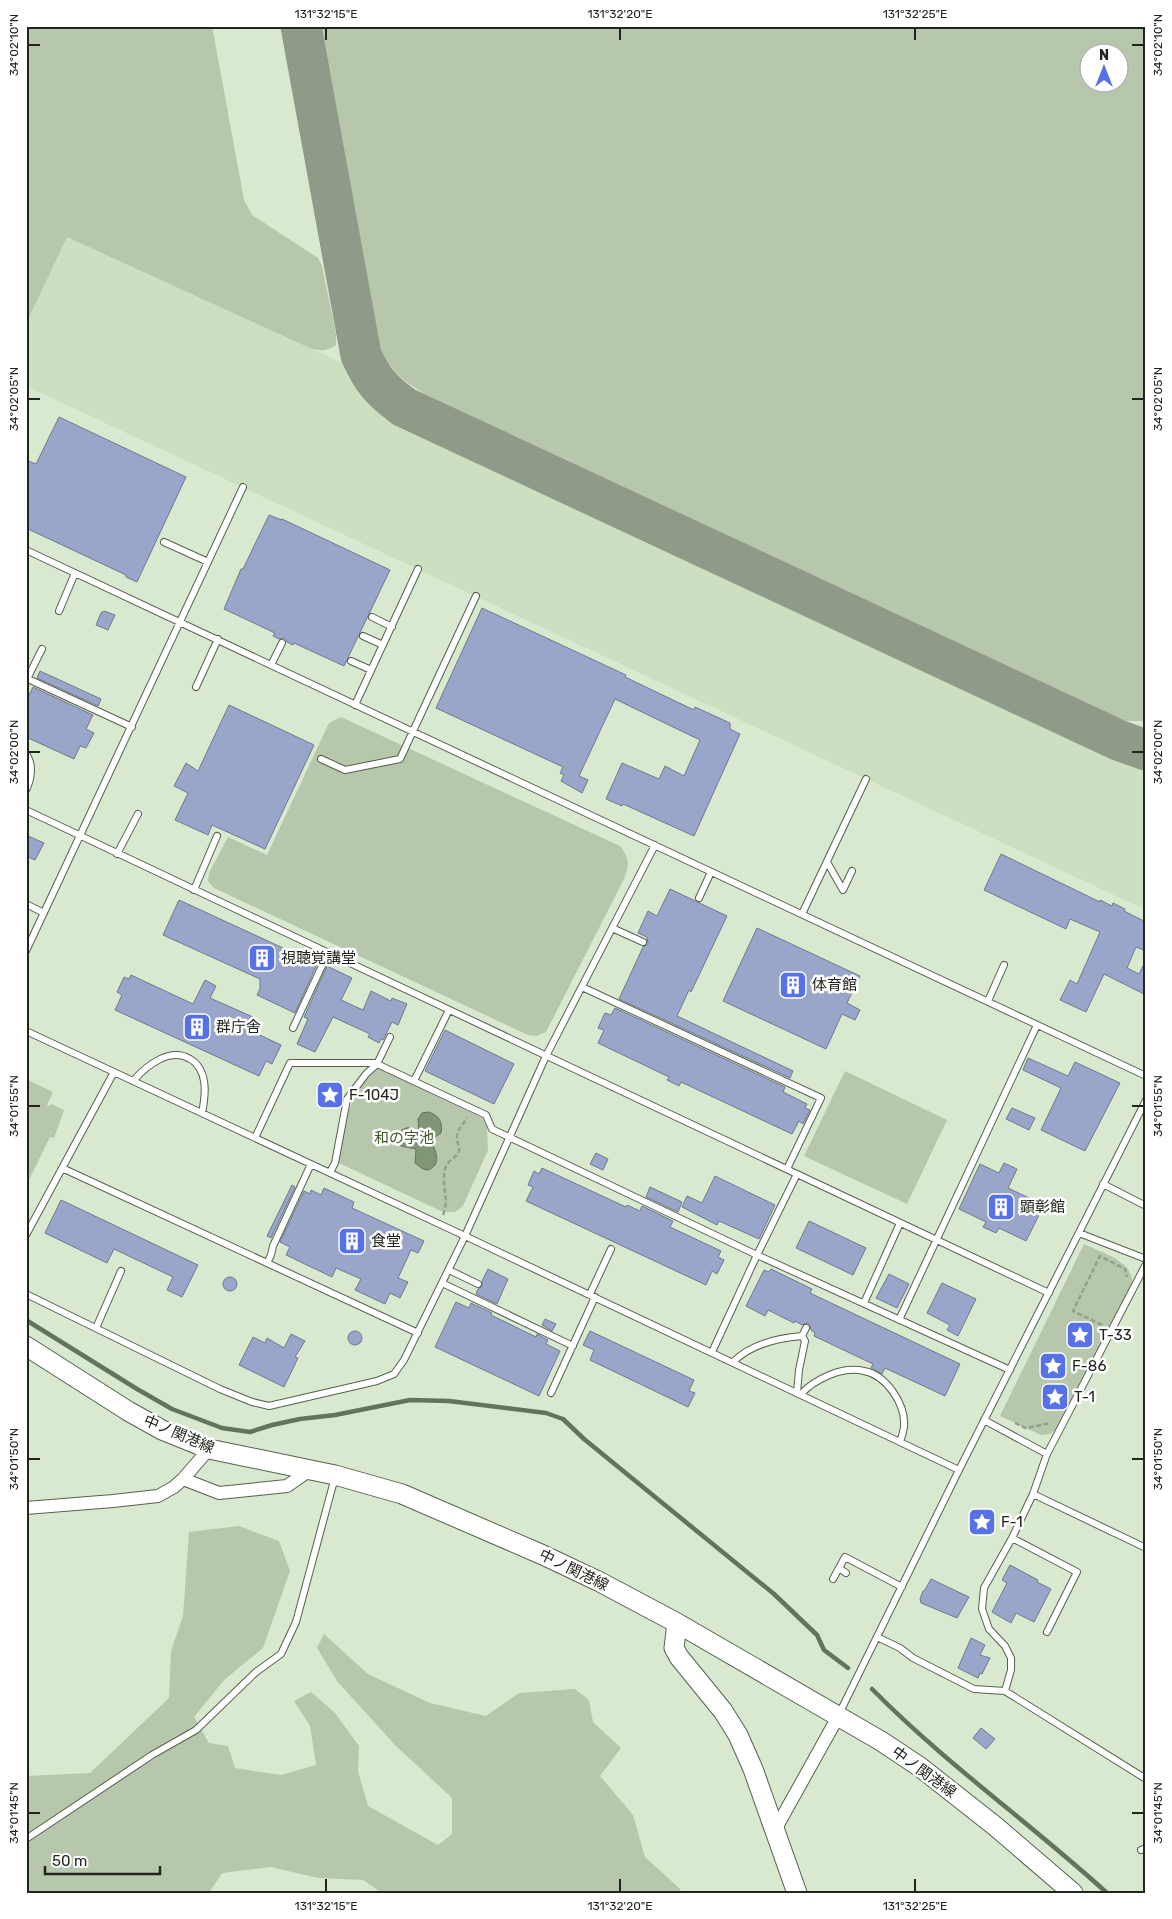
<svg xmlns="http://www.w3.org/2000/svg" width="1172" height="1919" viewBox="0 0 1172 1919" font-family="Rubik,'Noto Sans JP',sans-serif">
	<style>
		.built { fill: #cce0c1 }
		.green { fill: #b6c7ac; fill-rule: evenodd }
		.water { fill: #819675; stroke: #64745b }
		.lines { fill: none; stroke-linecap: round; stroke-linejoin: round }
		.stream { stroke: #64745b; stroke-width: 4.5 }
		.taxiway { stroke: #8f9b88; stroke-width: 41 }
		.building { fill: #99a5c9; stroke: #717890 }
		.lane-casing { stroke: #54624d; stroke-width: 8 }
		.street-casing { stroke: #54624d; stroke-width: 14 }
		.secondary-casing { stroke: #54624d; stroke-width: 21 }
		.path { stroke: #93a08d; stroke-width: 2.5; stroke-dasharray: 5 2.5; stroke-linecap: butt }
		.lane { stroke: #fff; stroke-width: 6 }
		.street { stroke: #fff; stroke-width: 12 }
		.secondary { stroke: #fff; stroke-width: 19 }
		.ticks { fill: none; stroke: #20261d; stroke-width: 2 }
		.labels { text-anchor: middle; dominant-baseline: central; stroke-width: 5; stroke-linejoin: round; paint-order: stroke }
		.poi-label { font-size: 15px; fill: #20261d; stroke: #fff; text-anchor: start }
		.park-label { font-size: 15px; fill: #3c5a28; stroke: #fff }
		.street-label { font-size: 15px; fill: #20261d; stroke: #fff }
		.neatline { fill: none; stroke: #20261d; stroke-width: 2 }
		.ticks-label { font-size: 12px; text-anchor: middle; fill: #20261d }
	</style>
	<rect width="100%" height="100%" fill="#d9e9d0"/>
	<path class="built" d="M67,236l1079,498v176l-1120,-524v-62z"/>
	<path class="green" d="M26,26h186l32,174 8,15 66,43 4,8 14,68v11c-9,6 -13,6 -24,4l-245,-112 -41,87z
		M322,26h824v695h-19l-19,-4 -683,-323c-22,-13 -35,-24 -45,-47zM1120,52v30h-30v-30z
		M341,717l279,129c10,12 9,20 4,33l-78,153 -10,4 -8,-1 -314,-147 -6,-7 1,-8 19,-36 39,18 62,-132z
		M378,1068l104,50 5,9 1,23 -25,56 -8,6h-12l-104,-49c7,-40 6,-66 39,-95z
		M845,1071l102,49 -40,84 -103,-48z
		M26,1079l27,13 -6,13 2,1 2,-2 13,6 -10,28 -4,-1 -24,49z
		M1084,1244c17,9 50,16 48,40l-75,145 -7,5 -9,1 -41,-19z
		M239,1526l40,15 11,30 -27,77 -39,32 -30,37 15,26 19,3 7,22 46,7 35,-10 -6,-39 -16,-25 17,-9 24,21 24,33 -1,25 10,35 70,39 14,-11v-36l-58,-54 -57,-63 -20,-33 7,-14 44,40 62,29 56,13 33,-23 56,-4 14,11 4,22 28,26 -21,28 33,39 12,42 34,31 3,5h-300l-19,-13 -45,-2 -47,-11 -49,6 -13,20h-183v-117l64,-3 79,-75 2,-47 12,-35 6,-84z"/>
	<path class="water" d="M428,1112c11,3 15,10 13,21l-10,7c4,11 12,24 -3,30l-5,-1 -8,-6 1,-14 -15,-3 -1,-5 2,-11c9,-6 9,2 17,2l-1,-13 4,-6z"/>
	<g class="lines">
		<path class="stream" d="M26,1320l111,69 35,20 50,19 28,4 22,-7 28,-6 35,-4 75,-15 39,1 97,12 17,6 21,20 190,155 43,41 7,15 24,18
			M872,1689c73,74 158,134 235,204"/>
		<path class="taxiway" d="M301,26l60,329c12,26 20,35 43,52l714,333 28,10"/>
	</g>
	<path class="building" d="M59,417l127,60 -49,105 -11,-5v-2l-100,-47v-68l10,4z
		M269,515l13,5v-1l108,51 -46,96 -50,-23 -1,2 -6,-3 -3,-4 -5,1 -6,-3 2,-3 -51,-24 17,-40h2z
		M482,608l144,67 -1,2 69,33 1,-3 35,16v6l10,5 -46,102 -71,-32 -1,2 -16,-7 16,-36 37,16 6,-13 19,10 16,-36 -85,-41 -36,77 9,4 -6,13 -21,-12 3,-6 -4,-2 3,-6 -127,-59z
		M104,611l11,4 -7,15 -12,-5 5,-12z
		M40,671l61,28 -3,7 -61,-28z
		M33,687l60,28 -7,14 8,4 -8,15 -6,-2 -6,13 -48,-22v-36z
		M229,705l85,40 -49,104 -53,-24 -4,10 -33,-15 13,-27 -14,-7 12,-23 12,8z
		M26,835l18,8 -9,17 -9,-4z
		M1001,854l99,48v-2l12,6 1,-3 12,6 -1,2 22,11v29l-10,-4 -9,21 12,6 7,-14v35l-42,-21 -18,38 -26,-12 10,-20 7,4 23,-52 -30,-13 -4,10 -82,-39z
		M670,889l57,27 -36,76 -2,-2 -12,26 116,55 -3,7 -171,-79 24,-52 5,-3 -1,-7 -9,-4 10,-22 9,5z
		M179,900l117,54 2,-5 13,6 -1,3 8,4 -23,51 -38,-18 3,-6v-10l-97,-44z
		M757,928l103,48 -13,27 13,7 -5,10 -13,-6 -16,35 -103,-48z
		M327,966l25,12 -11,22 22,10 8,-19 20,10 1,-3 15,6 -9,21 -6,-3 -9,18 -2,-1 -2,4 -11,-6 2,-3 -37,-17 -18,35 -18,-8 11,-25 -4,-2z
		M131,975l62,29 12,-24 11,6 -6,12 43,19 -6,12 34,16 -9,19 -6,-3 -7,15 -144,-66 7,-15 -5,-3 7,-15 5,2z
		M615,1008l170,79 -2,5 24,12 -2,4 5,2 -7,14 -4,-3 -7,13 -111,-52 -2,4 -12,-6 2,-3 -71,-34 6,-13 -6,-2 7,-15 6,2z
		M445,1030l69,34 -20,40 -69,-33z
		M1028,1058l40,18 7,-14 45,21 -35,68 -44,-21 20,-42 -38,-18z
		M1012,1108l23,10 -6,12 -23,-11z
		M596,1153l12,6 -5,11 -13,-6z
		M1004,1163l13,6 -9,19 36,17 -18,36 -27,-13 -3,5 -13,-6 3,-5 -27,-13 21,-45 19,9z
		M542,1168l84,39 1,-2 13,6 2,-5 31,15 -3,6 51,24 -3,6 6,3 -7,14 -5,-3 -6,14 -180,-84 7,-14 -5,-2 6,-14 5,3z
		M715,1176l60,29 -16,34 -40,-18 -2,4 -35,-18 5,-11 15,7z
		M292,1185l3,2 -24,51 -4,-2z
		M650,1187l32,15 -4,10 -32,-15z
		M324,1188l30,14 -2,6 72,33 -6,12 -7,-3 -13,28 10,4 -8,16 -10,-5 -5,11 -30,-14 6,-11 -25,-11 -4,9 -46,-22 4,-8 -10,-5 24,-51 6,3 1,-4 10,5z
		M61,1200l137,65 -16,32 -15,-7 6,-13 -59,-28 -7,14 -62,-30z
		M809,1221l57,27 -13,27 -57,-27z
		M488,1269l20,10 -11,25 -21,-10 2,-5 4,-2v-6z
		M771,1269l41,20 -2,4 150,71 -15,32 -60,-28 -3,6 -11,-6 2,-4 -59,-28 1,-3 -4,-3 -1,-4 -2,-3 -6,2 -7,-4 -1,2 -26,-13 -3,6 -19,-10 18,-36 5,2z
		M889,1274l20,10 -12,24 -21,-10z
		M223 1284a7 7 0 1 1 14 0a7 7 0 1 1-14 0Z
		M942,1283l34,16 -18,37 -11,-6 3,-5 -23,-12z
		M456,1302l13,6 2,-5 21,10 -1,2 45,22 1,-3 11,6 -2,4 14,7 -21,45 -104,-49z
		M545,1319l11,5 -4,7 -10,-6z
		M348 1338a7 7 0 1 1 14 0a7 7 0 1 1-14 0Z
		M590,1331l104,49 -5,11 6,2 -7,14 -98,-47 4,-10 -11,-5z
		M291,1334l14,7 -10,16 3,1 -14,29 -45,-22 14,-28 12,6 2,-5 17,10z
		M1010,1565l28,15 -1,2 14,7 -17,33 -18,-9 -5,10 -19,-11 15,-29 -5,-3z
		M931,1579l38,18 -12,21 -36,-15 -1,-4 3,-8 2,-1z
		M971,1638l14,7 -5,10 10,3 -8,16 -2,-1 -2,5 -20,-10z
		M981,1728l14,11 -9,10 -13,-11z"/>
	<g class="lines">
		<g class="lane-casing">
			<path id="lane" d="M164,542l44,20
				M26,550l1120,526
				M59,611l16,-38
				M372,617l20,10
				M363,636l20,9
				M351,661l20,9
				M271,665l11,-22
				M26,678l106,49
				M27,679l15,-30
				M196,687l22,-48
				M355,705l63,-136
				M26,754c8,10 5,26 0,36
				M321,759l24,11 55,-11 76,-163
				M26,810l1023,483
				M117,854l21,-40
				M827,862l16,28 9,-19
				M194,890l23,-54
				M699,898l12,-26
				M26,904l18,9
				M802,914l64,-135
				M612,928l31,14
				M26,951l217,-464
				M582,987l239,111 -34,71
				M988,1001l16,-36
				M293,1028l35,-75
				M26,1031l439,205 494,234
				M133,1081c14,-16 37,-34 57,-22 8,4 13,14 14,22 2,11 0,22 -2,32
				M414,1081l35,-71
				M255,1138l35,-75h85l111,52 6,14 265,126 253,115
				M62,1168l356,165
				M330,1172l5,-9 12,-64 19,-25 11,-10 13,-27
				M1103,1184l43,22
				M1079,1233l67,26
				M26,1235l88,-163
				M267,1263l4,-8 2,-9 38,-82
				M449,1270l29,14
				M442,1283l131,63
				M26,1294l194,95 32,13 17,4 108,-25 17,-7 10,-14 61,-124 81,-180 109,-211
				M590,1294l21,-45
				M864,1303l36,-80
				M899,1320l138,-295
				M96,1328l25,-57
				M712,1352l45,-97 40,-81
				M733,1362c18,-18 44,-24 69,-26l4,-8
				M551,1393l44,-96
				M797,1393l2,-23 6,-29 -3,-5
				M801,1394c14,-15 41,-28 63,-23 22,4 42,33 40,56 -1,5 -2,10 -4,15
				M984,1420l63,34
				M1033,1494l113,54
				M1012,1538l65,34 -30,60
				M839,1568l7,5
				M833,1579l12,-22 57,30
				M877,1637l23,11 13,10 61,31 31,2 141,88
				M1005,1691l6,-21v-12l-6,-12 -16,-17 -7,-20 2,-21 28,-50 21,-44 14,-40 99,-190
				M839,1714l120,-244 187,-370
				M26,1839l126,-84 44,-25 60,-58 25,-18 15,-32 39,-145
				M1141,1850l5,-2"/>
		</g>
		<g class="street-casing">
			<path id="street" d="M183,1479l36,14 68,-7 23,-16
				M26,1508l87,-7 45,-5 16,-9 9,-8 26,-30
				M775,1830l64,-115"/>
		</g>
		<g class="secondary-casing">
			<path id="secondary" d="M26,1346l102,65 34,19 47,19 126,26 67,19 141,61 57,27 77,41 204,118 39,26 75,59 78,67
				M677,1623l-3,25 5,9 44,54 15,24 15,34 44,124"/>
		</g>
		<path class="path" d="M443,1215c6,-15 0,-24 1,-39 0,-16 13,-18 15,-25 1,-5 -2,-8 -2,-12 -1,-9 6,-14 10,-21
			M1102,1325l-29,-14 27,-55 25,13 2,8
			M1015,1423l11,5 25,-5"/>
		<use href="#lane" class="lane"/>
		<use href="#street" class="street"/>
		<use href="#secondary" class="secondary"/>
	</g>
	<path class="ticks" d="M326,28v12M620,28v12M915,28v12M28,45h12M1132,45h12M28,399h12M1132,399h12M28,752h12M1132,752h12M28,1106h12M1132,1106h12M28,1459h12M1132,1459h12M28,1813h12M1132,1813h12M326,1879v13M620,1879v13M915,1879v13"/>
	<defs>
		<g id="building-square" transform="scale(1.4375)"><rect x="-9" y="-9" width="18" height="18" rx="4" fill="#5771e7" stroke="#fff"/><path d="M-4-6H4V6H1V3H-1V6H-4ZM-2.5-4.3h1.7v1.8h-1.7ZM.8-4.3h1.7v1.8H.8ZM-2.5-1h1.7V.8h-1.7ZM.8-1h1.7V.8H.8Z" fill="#fff"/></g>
		<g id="sight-square" transform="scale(1.4375)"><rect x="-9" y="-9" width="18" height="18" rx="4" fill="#5771e7" stroke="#fff"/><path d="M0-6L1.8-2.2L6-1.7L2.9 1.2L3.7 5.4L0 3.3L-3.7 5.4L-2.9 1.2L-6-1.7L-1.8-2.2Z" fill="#fff"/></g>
	</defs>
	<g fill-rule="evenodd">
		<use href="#building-square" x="262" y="958"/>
		<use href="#building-square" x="793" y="985"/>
		<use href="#building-square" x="197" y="1027"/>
		<use href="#sight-square" x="330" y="1095"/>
		<use href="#building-square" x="1001" y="1207"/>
		<use href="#building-square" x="352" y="1241"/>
		<use href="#sight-square" x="1080" y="1335"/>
		<use href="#sight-square" x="1053" y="1366"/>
		<use href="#sight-square" x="1055" y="1397"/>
		<use href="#sight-square" x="982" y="1522"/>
	</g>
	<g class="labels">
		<g class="poi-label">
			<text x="281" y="958">視聴覚講堂</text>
			<text x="812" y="985">体育館</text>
			<text x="216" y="1027">群庁舎</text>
			<text x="349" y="1095">F-104J</text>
			<text x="1020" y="1207">顕彰館</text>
			<text x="371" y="1241">食堂</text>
			<text x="1099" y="1335">T-33</text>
			<text x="1072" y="1366">F-86</text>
			<text x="1074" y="1397">T-1</text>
			<text x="1001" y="1522">F-1</text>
		</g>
		<g class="park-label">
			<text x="404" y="1138">和の字池</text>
		</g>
		<g class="street-label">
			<text transform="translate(179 1434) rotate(23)">中ノ関港線</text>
			<text transform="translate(574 1570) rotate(26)">中ノ関港線</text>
			<text transform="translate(924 1772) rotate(36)">中ノ関港線</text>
		</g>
	</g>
	<rect width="1172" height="1919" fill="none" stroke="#ffffff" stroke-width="55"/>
	<g transform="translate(1104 68)"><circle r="24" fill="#ffffff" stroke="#a6a8a5"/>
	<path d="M0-4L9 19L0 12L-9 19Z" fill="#5771e7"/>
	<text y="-8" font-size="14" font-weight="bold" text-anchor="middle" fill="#20261d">N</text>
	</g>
	<path d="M45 1866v8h115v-8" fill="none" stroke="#20261d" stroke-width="2.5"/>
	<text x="52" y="1866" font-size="15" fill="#20261d" stroke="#ffffff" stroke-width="4" paint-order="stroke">50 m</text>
	<rect x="28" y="28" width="1116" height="1864" class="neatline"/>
	<g class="ticks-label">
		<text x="326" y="18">131°32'15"E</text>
		<text x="620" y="18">131°32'20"E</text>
		<text x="915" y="18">131°32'25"E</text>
		<text transform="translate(14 45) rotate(-90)" y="4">34°02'10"N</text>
		<text transform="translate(1158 45) rotate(-90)" y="4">34°02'10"N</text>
		<text transform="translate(14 399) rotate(-90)" y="4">34°02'05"N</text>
		<text transform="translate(1158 399) rotate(-90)" y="4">34°02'05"N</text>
		<text transform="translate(14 752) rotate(-90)" y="4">34°02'00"N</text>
		<text transform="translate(1158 752) rotate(-90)" y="4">34°02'00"N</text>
		<text transform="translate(14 1106) rotate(-90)" y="4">34°01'55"N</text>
		<text transform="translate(1158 1106) rotate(-90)" y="4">34°01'55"N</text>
		<text transform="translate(14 1459) rotate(-90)" y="4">34°01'50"N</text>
		<text transform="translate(1158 1459) rotate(-90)" y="4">34°01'50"N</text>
		<text transform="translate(14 1813) rotate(-90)" y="4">34°01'45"N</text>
		<text transform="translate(1158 1813) rotate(-90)" y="4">34°01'45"N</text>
		<text x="326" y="1910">131°32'15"E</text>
		<text x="620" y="1910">131°32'20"E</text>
		<text x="915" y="1910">131°32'25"E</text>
	</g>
</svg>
